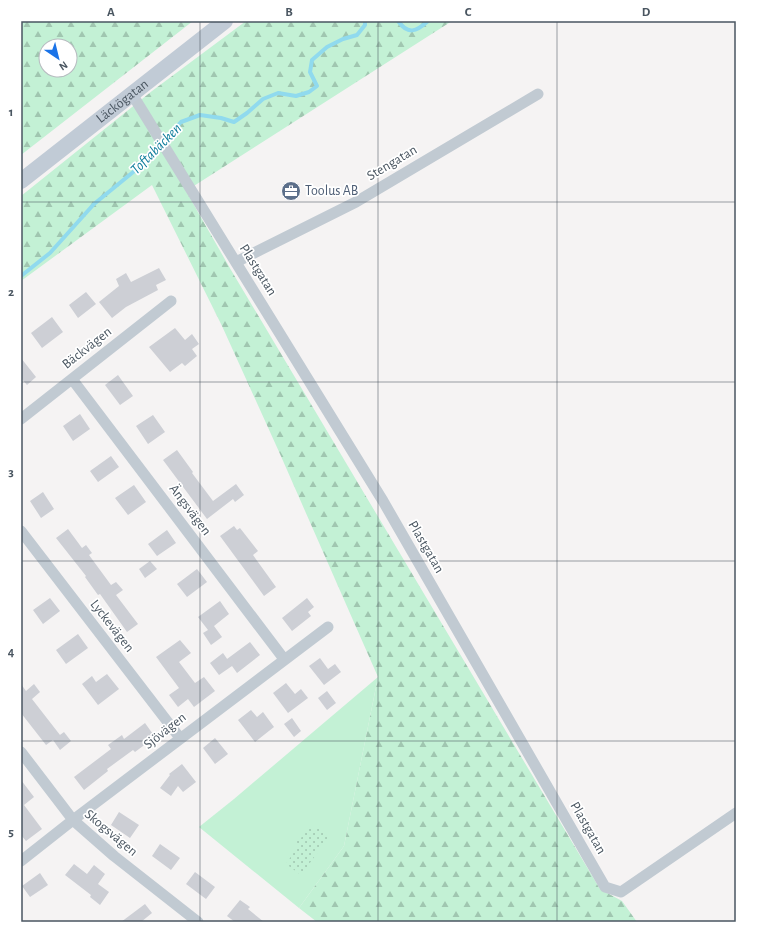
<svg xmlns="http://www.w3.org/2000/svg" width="757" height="943" viewBox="0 0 757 943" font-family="'Alegreya Sans',sans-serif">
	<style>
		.green { fill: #c3f1d5 }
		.forest { fill: url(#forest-firs); fill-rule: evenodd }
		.park { fill: url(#park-dots) }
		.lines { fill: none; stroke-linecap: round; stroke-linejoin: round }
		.stream { stroke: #90daee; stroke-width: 4 }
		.building { fill: #cdcfd5 }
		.street { stroke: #c1cad2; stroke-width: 11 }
		.secondary { stroke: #c1cbd6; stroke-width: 16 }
		.grid { fill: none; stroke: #4a5661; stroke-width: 1; stroke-opacity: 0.55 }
		.labels { text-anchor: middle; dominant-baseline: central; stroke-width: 3.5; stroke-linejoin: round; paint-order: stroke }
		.street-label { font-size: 14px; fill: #4a5661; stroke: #fff }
		.service-label { font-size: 14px; fill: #4e5e75; stroke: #fff; text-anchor: start }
		.water-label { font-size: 15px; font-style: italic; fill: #0c7c9b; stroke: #fff }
		.neatline { fill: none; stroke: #4a5661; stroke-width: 1.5 }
		.grid-label { font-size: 13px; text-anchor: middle; font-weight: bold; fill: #4a5661 }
	</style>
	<defs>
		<pattern id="forest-firs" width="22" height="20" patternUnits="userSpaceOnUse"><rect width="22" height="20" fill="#c3f1d5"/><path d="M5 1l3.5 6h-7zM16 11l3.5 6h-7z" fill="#a0c6b0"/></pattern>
		<pattern id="park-dots" width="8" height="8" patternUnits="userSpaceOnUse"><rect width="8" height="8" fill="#c3f1d5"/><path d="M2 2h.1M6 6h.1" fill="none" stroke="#a0c6b0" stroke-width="1.8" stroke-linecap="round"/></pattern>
	</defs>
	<rect width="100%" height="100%" fill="#f5f3f3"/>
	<path class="green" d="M378,677l-34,169 -45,62 -100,-81 35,-28z"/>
	<path class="forest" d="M21,21h172l-172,134zM46,46h24v24h-24z
		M246,21h206l-266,170 45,79 369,619 22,12 15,21h-320l-18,-14 45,-62 34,-169 -98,-223 -58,-128 -70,-141 -131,96v-85l131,-105z"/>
	<path class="park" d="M318,827l11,10 -28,38 -15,-11 12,-18 -5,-4 5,-6 3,2 7,-10z"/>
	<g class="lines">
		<path class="stream" d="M398,21c10,14 18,11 30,0
			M21,276l29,-23 44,-49 49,-40 38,-42 19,-7 21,3 13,4 13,-9 16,-14 15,-6 18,3 13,-4 8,-6 -7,-14 2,-12 15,-13 16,-8 14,-4 8,-10v-4"/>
	</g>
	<path class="building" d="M159,268l7,12 -10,5 2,5 -32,17 -14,11 -13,-16 20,-16 -3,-7 10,-6 5,9z
		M86,292l10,12 -18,14 -9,-13z
		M52,317l11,15 -21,16 -11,-15z
		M175,328l10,12 7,-6 7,10 -7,5 5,7 -12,10 -3,-3 -12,9 -21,-25z
		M21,358l15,19 -9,8 -6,-7z
		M118,375l15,21 -13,9 -15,-20z
		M80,414l10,15 -17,12 -10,-15z
		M153,415l12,17 -17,12 -12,-18z
		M177,450l16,22 -1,1 21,28 23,-17 8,11 -9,7 -2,-3 -26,20 -44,-59z
		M111,456l8,11 -21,15 -8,-11z
		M134,485l12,17 -18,13 -13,-17z
		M43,492l11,17 -13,9 -11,-17z
		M234,526l3,4 3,-2 18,23 -5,4 23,32 -12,9 -44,-60z
		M68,529l14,19 4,-3 6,8 -3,2 22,30 5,-3 7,8 -7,5 22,29 -11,8 -27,-38 -2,1 -13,-18 1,-1 -30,-38z
		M167,530l9,13 -19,13 -9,-12z
		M150,561l7,8 -12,9 -6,-9z
		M197,569l10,13 -20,15 -10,-13z
		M50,598l10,13 -17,13 -10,-14z
		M307,598l7,9 -6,5 3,4 -19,15 -10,-13z
		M220,601l9,13 -15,12 8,11 -11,8 -8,-12 5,-3 -10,-13z
		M78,634l10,14 -22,16 -10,-14z
		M180,640l11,13 -12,9 16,21 9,-6 11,14 -21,16 -6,-8 -10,8 -9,-12 10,-7 -23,-31z
		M250,642l10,13 -23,18 -10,-14z
		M223,653l9,13 -13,9 -9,-12z
		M320,658l8,11 7,-5 6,8 -17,13 -15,-19z
		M107,674l12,15 -21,16 -16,-21 10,-8 4,6z
		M286,683l9,11 6,-5 7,9 -20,15 -15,-20z
		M21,684l5,7 8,-7 6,8 -8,7 28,36 -14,10 -25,-32z
		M327,691l9,12 -9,7 -9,-12z
		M251,710l6,7 6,-5 11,15 -19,15 -17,-22z
		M292,718l9,13 -7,6 -10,-13z
		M145,723l10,14 -20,15 -2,-2 -26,19 1,2 -24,19 -10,-13 37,-28 -3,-4 14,-10 2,4z
		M64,732l7,9 -11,9 -7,-10z
		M215,738l13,16 -13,10 -12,-16z
		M182,764l14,18 -13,10 -5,-6 -7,10 -11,-8 10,-13 -1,-1z
		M21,780l13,17 -10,8 18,24 -16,12 -5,-6z
		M119,812l20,13 -9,13 -19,-13z
		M160,844l20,14 -9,12 -19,-14z
		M74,864l13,10 7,-9 11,9 -7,10 11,8 -9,13 -10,-8 1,-2 -26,-20z
		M195,872l20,15 -9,12 -20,-15z
		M40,873l8,12 -18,12 -8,-11z
		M240,900l10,7 -2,2 16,13h-29l-8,-6z
		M145,904l7,9 -11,9h-20z"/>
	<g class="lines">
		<path class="street" d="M132,94l251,407 222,386 16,5 115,-79
			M236,262l120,-60 182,-108
			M72,379l212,280
			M21,419l150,-118
			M21,531l159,207
			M21,752l52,68 41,36 84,66
			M21,861l52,-41 255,-193"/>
		<path class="secondary" id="s1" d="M21,181l204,-160"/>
	</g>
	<path class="grid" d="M200,21v901M378,21v901M557,21v901M21,202h715M21,382h715M21,561h715M21,741h715"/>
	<defs>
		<g id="office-disc" transform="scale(1)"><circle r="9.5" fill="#5c6f8a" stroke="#fff"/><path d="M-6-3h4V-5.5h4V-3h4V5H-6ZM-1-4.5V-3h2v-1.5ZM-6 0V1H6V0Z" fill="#fff"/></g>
	</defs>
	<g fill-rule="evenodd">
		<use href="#office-disc" x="291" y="191"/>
	</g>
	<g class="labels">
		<g class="street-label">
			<text stroke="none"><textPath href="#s1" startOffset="129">Läckögatan</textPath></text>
			<text transform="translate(392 163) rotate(-31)">Stengatan</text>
			<text transform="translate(258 270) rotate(58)">Plastgatan</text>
			<text transform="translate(87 348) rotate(-38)">Bäckvägen</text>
			<text transform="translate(190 510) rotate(53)">Ängsvägen</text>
			<text transform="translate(426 547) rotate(60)">Plastgatan</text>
			<text transform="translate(112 626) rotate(52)">Lyckevägen</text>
			<text transform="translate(165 731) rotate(-38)">Sjövägen</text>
			<text transform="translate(588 828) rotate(60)">Plastgatan</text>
			<text transform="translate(111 833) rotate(40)">Skogsvägen</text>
		</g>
		<g class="service-label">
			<text x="305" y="191">Toolus AB</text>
		</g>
		<g class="water-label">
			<text transform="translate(156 149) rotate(-45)">Toftabäcken</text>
		</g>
	</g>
	<rect width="757" height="943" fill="none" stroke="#ffffff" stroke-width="44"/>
	<g transform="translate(58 58) rotate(145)"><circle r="19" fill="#ffffff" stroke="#b7bbc0"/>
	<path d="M0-3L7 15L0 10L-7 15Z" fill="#1a73e8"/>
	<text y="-6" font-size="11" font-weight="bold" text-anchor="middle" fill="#4a5661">N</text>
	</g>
	<rect x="22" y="22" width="713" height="899" class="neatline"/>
	<g class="grid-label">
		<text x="111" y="16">A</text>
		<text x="289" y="16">B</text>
		<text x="468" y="16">C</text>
		<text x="646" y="16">D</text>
		<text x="11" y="116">1</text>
		<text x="11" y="296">2</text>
		<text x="11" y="476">3</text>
		<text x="11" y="656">4</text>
		<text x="11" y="836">5</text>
	</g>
</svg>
